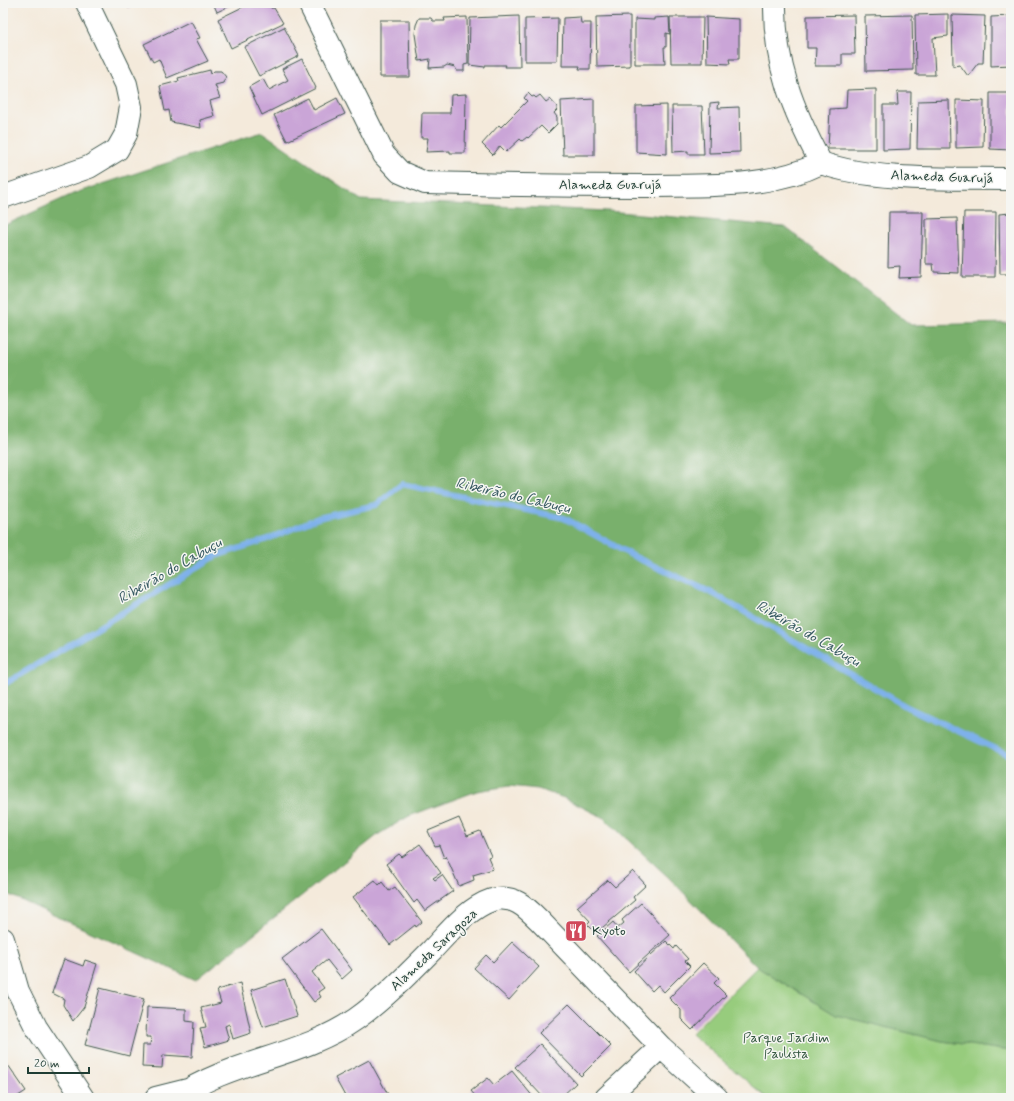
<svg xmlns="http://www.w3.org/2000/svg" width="1014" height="1101" viewBox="0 0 1014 1101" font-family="Mynerve,sans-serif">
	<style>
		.green { fill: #97cc7d; stroke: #5b8458 }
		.forest { fill: #79b06c; stroke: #4c7650 }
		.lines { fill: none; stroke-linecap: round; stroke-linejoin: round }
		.stream { stroke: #7eb1eb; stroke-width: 6 }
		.building { fill: #caa5d7 }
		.street-casing { stroke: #3f574d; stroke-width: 24 }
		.street { stroke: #fff; stroke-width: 22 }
		.labels { text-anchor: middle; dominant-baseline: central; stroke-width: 3; stroke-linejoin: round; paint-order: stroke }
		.street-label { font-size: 14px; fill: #1f3d34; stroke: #f6f6f2 }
		.poi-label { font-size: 14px; fill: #1f3d34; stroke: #f6f6f2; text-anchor: start }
		.park-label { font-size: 14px; fill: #375a43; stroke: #f6f6f2 }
		.water-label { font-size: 15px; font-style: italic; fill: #375a62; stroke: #f6f6f2 }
	</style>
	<rect width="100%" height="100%" fill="#f6f6f2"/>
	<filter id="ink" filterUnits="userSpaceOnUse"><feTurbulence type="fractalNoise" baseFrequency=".025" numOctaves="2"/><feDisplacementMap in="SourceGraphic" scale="8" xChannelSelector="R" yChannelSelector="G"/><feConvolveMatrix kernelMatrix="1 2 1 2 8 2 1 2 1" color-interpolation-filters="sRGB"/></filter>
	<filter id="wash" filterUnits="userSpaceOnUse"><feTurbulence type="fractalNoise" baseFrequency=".012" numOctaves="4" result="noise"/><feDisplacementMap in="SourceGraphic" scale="16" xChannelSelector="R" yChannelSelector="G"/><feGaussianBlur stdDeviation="0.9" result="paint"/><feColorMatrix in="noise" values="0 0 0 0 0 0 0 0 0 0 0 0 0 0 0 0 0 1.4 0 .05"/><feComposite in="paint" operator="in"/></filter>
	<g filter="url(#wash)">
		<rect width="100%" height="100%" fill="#f4eadb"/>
		<path class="green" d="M757,967l79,48 106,26 69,10v47h-244l-76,-64z"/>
		<path class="forest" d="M262,132l99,68 247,11 177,16 126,98 100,-2v728l-69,-10 -106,-26 -79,-48 -90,-91 -63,-58 -40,-20 -26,-9 -29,-3 -32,5 -68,25 -30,18 -183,146 -193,-88v-666l72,-33z"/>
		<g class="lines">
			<path class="stream" d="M3,685l213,-129 49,-16 53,-22 58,-13 26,-21 162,34 69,38 81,38 193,113 104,49"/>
		</g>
		<g id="blocks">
			<path class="building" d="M126,3h12l-10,5z
				M213,3h23l-19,9z
				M251,3h17l3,5h3l9,15 -52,25 -13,-29z
				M948,14v22l-15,2 2,37h-19l-1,-60z
				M854,15l1,39h-13v12h-27l1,-18h-9v-32z
				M912,15l1,55 -47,1 -1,-55z
				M952,15l33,1 -2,47h-5l-10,13 -8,-11 -7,1z
				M519,16l1,51h-15l1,-2h-21v2l-16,-2 1,-47z
				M630,16v50l-33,1 -1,-50z
				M1011,16v49l-20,1v-49z
				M467,17l1,47 -4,1v6h-7l-2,-4 -8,-2 -3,2 -15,1 1,-9 -11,2 -4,-27 1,-9 3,-7h12l2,3h12l-1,-3z
				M580,17l1,6h10l-1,46h-11l1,-3h-18l1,-48z
				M669,17l1,17 -4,-1v14h-2l1,17h-30v-45l19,1v-2z
				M670,17h33l-1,46h-31z
				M706,17l33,2v40h-10l1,5 -23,-1z
				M558,18l-1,43h-32v-42z
				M380,20h29l1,57h-30z
				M191,21l9,17 -4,1 12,22 -41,17 -8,-19 -6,3 -9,-18z
				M284,27l15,29 -40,20 -15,-29z
				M302,59l14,29 -54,27 -13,-28 14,-8 6,11 19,-10 -6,-11z
				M210,70l1,4 3,-3h7l5,6 -3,6 -8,2 5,13 -10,3 4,15 -14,4 1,8 -30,-6 -2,-12 -4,1 -5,-25 19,-5 -1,-3z
				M876,89v60h-48l2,-40 16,-1 1,-18z
				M897,92h14l-1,57 -27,1v-45h15z
				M528,93l4,4 2,-1 2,2 4,-3 6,7 4,-3 7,8v3l-3,3 3,4v7l-9,9 -7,-7 -13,12 -1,-1 -5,4 -2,-2 -14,13 -6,-6 -7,9 -11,-11 17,-19 2,2 26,-26 -3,-3z
				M990,93h21v57l-21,-1z
				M466,94l-1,59h-15v-2l-24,1 2,-14h-7l1,-25h28l1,-18z
				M308,98l6,12 23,-12 8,16 -58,27 -13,-26z
				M594,99v56h-31l-2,-54z
				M949,100l1,49h-33l1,-48z
				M956,100l28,1 -1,46 -27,1z
				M719,102l-1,6 21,-1 1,45 -31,1 1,-50z
				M667,105v49l-31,-2v-46z
				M672,106h30l2,48h-16v-3l-15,1z
				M889,212h34l-2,65 -22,1 1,-12 -12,1z
				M964,212h32l-1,65h-33z
				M1011,213v61h-11l-1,-60z
				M957,218l2,55 -25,-1 -1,-8h-7v-45z
				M459,818l8,18 13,-5 11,25 -3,1 5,12 -20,6 1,5 -15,6 -13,-30 -2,2 -5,-13 -4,1 -7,-15z
				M420,844l21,29 -8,5 2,2 7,-5 11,16 -28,20 -8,-11 -3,3 -28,-39 13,-10 3,3z
				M633,871l13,14 -13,12 2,3 -39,33 -9,-9 3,-3 -13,-14 31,-27 7,7z
				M375,880l4,5 3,-3 7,9 6,-4 27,35 -6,5 -1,-2 -25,20 -37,-48z
				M641,903l29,32 -41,37 -32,-36 16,-14 5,6 6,-5 -2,-3z
				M321,929l31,41 -10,9 -15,-19 -15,12 12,16 -6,4 3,5 -7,5 -32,-43z
				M666,941l8,8 2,-3 12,13 -3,2 5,5 -26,26 -6,-7 -6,6 -18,-20z
				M512,942l27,25 -30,33 -35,-32 12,-13 7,7z
				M64,959l19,7 2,-6 12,4 -13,43 -11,14 -10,-16 1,-6 -12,-6z
				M703,963l16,15 -5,5 12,12 -34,35 -11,-11v-9l-12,-12z
				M285,979l12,37 -34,11 -12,-37z
				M240,983l11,50 -18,6 -4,-15 -4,2 4,14 -24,7 -5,-19 6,-1 -5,-19 20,-5 -4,-13z
				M100,988l44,11 -15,57 -44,-11z
				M569,1004l42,42 -30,30 -42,-43z
				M147,1007l39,2v12l8,1 -2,35 -29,-2 -1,13 -20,-1 1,-22h7l1,-8h-5z
				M540,1044l36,39 -16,15h-16l-29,-31z
				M369,1060l21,38h-44l-11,-20z
				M6,1062l20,29 -11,7h-12v-34z
				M512,1071l22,27h-57l-6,-7 17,-13 6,7z"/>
		</g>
	</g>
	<g filter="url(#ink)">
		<use href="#blocks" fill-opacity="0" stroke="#3f574d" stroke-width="1"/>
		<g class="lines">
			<g class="street-casing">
				<path id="street" d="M309,3l75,152 16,17 25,11c75,2 149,3 224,3 57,-1 119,3 172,-23 54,19 132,15 190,16
					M775,3c-1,61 18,107 46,160
					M3,197l86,-30 28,-17 9,-16 5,-27 -5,-23 -39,-81
					M3,939l15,52 18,36 47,71
					M156,1098l32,-8
					M176,1098c54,-38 126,-41 180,-79 28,-20 52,-45 76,-69 17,-18 36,-42 60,-50 21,-6 34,7 47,20l122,127 56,51
					M606,1098l55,-51"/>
			</g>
			<use href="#street" class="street"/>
		</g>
	</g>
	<defs>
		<g id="restaurant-square" transform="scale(1.15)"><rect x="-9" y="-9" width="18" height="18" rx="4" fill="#d1495b" stroke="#f6f6f2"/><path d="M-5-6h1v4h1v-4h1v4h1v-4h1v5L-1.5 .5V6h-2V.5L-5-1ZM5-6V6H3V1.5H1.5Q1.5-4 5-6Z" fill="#fff"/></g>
	</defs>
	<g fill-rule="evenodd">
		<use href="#restaurant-square" x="576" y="931"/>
	</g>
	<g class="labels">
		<g class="street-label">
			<text transform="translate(942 177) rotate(2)">Alameda Guarujá</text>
			<text x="610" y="185">Alameda Guarujá</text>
			<text transform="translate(434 950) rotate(-43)">Alameda Saragoza</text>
		</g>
		<g class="poi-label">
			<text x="592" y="931">Kyoto</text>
		</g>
		<g class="park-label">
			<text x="786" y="1038">Parque Jardim<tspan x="786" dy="16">Paulista</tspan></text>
		</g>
		<g class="water-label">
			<text transform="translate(513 496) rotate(13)">Ribeirão do Cabuçu</text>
			<text transform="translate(170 571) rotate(-30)">Ribeirão do Cabuçu</text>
			<text transform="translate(808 634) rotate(30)">Ribeirão do Cabuçu</text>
		</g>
	</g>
	<rect width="1014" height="1101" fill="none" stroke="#f6f6f2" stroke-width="16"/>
	<path d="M28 1067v6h61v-6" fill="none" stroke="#1f3d34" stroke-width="2"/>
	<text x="34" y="1067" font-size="12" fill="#1f3d34" stroke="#f6f6f2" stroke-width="3" paint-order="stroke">20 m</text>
</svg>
